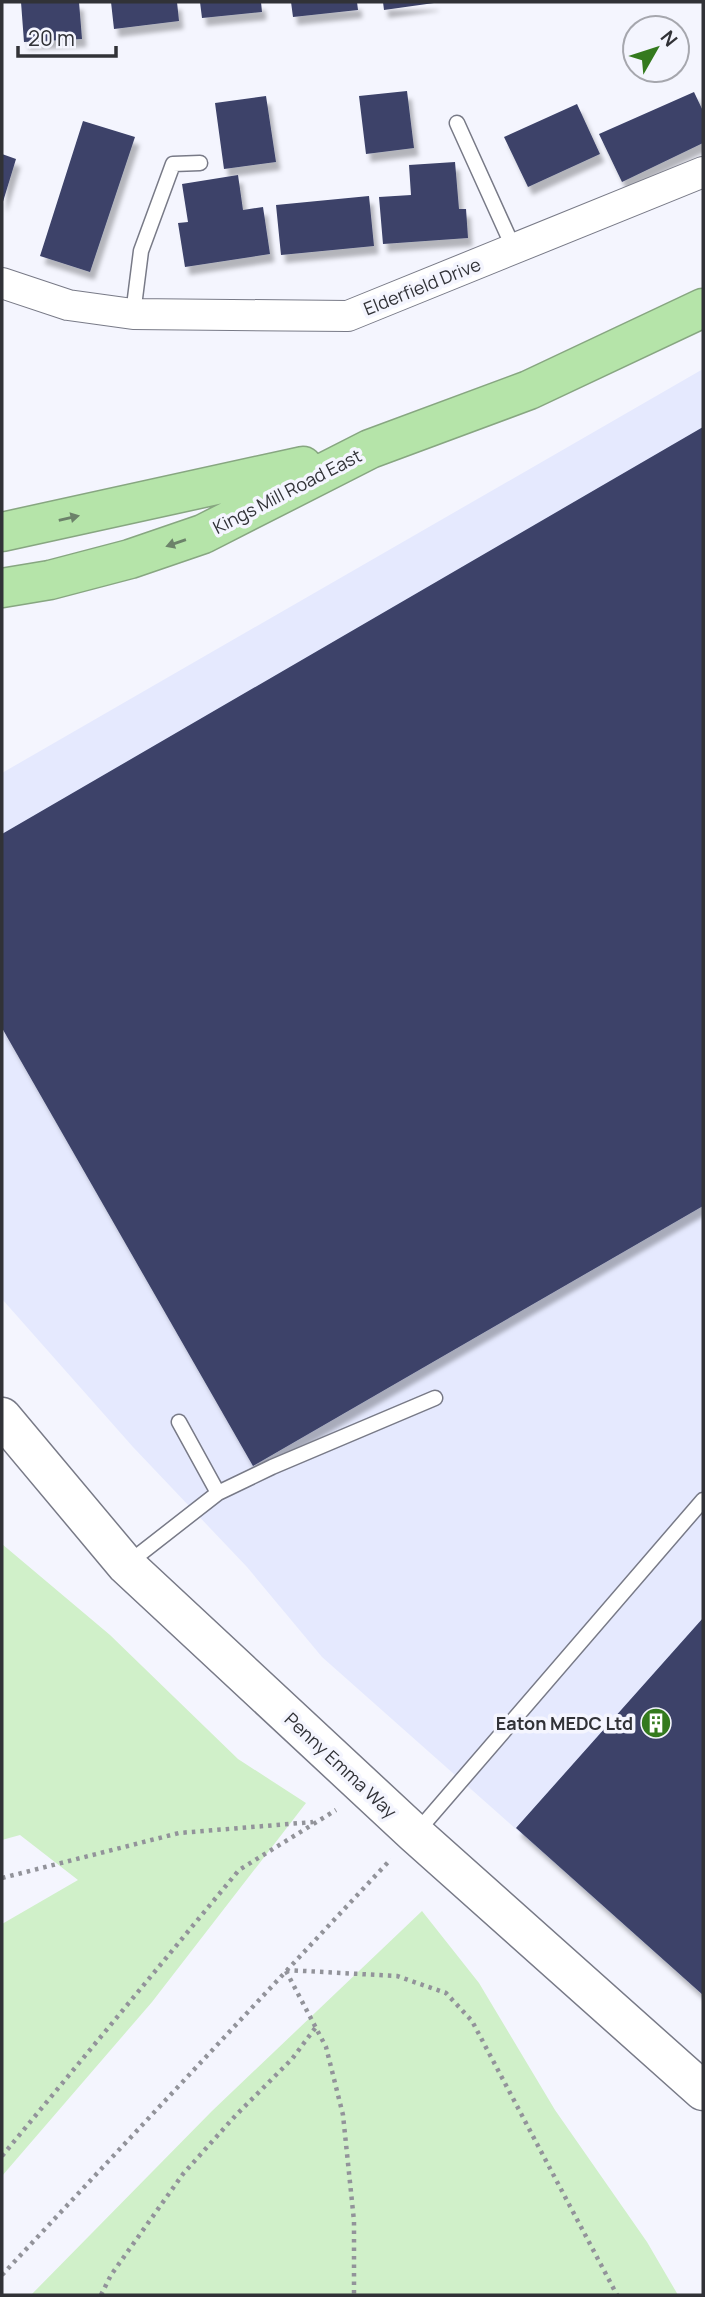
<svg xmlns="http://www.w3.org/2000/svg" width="705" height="2297" viewBox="0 0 705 2297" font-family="Manrope,sans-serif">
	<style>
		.built { fill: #e5e9fe }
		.green { fill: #d0f0c9 }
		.building { fill: #3c4269; filter: url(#shadow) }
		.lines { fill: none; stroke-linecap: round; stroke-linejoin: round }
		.lane-casing { stroke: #787a87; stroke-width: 17 }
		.street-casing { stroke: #787a87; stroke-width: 32 }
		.secondary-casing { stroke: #787a87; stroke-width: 41 }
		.highway-casing { stroke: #87a681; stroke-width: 41 }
		.path { stroke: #92939a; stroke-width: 4.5; stroke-dasharray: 3.5 5; stroke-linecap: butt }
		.lane { stroke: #fff; stroke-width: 14 }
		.street { stroke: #fff; stroke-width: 30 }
		.secondary { stroke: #fff; stroke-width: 38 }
		.highway { stroke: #b5e4a9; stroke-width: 38 }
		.oneway { fill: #6c826a }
		.labels { text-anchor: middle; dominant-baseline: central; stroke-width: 7; stroke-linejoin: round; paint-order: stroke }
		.street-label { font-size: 18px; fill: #313237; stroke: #f4f5fe }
		.poi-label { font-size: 18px; font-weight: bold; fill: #313237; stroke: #f4f5fe; text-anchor: end }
	</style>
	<defs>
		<filter id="shadow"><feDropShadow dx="4.5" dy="8" stdDeviation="2" flood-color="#0004"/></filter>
	</defs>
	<rect width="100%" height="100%" fill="#f4f5fe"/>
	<path class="built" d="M703,369v1626l-381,-338 -75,-90 -114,-120 -131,-148v-526z"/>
	<path class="green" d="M2,1544l108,91 128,124 68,44 -154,199 -150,174v-252l76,-44 -58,-45 -18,5z
		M422,1911l57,72 76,127 92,132 31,53h-647l181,-184z"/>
	<path class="building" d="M21,2h58l3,37 -58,3z
		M111,2h66l2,19 -65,8z
		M200,2h61l1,10 -60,6z
		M291,2h66l1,8 -65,7z
		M383,2h51v1l-50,7z
		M407,91l7,57 -48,6 -7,-58z
		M694,92l9,19v32l-81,39 -23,-48z
		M266,96l10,66 -52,7 -9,-66z
		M577,104l23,50 -72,33 -24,-50z
		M83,121l52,16 -45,135 -50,-16z
		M2,154l14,5 -14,46z
		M455,162l4,47h7l2,29 -85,6 -4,-47 32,-2 -2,-30z
		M238,175l5,35 20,-3 7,47 -85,13 -7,-44 10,-1 -6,-38z
		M369,196l5,50 -93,9 -5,-50z
		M703,427v779l-450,260 -251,-438v-194z
		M703,1618v377l-187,-167z"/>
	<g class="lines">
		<g class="lane-casing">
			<path id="lane" d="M457,123l57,126
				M133,314l8,-63 32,-87 27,-1
				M179,1422l39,71
				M127,1564l91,-71 54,-26 163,-69
				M416,1833l287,-333"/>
		</g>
		<g class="street-casing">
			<path id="street" d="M2,283l66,22 65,9 215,2 355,-144"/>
		</g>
		<g class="secondary-casing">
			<path id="secondary" d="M2,1417l124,148 289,269 288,257"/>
		</g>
		<g class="highway-casing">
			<path id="highway" d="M2,532l301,-66
				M2,588l48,-8 80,-21 73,-25 167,-85 159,-59 174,-82"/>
		</g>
		<path class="path" d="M2,1878l177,-45 134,-11
			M286,1970l111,6 49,17 26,28 145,274
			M286,1971l40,76 17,68 11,106v74
			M2,2156l237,-286 97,-60
			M2,2275l389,-416
			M101,2295l10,-20 72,-101 53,-59 56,-56 24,-32"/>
		<use href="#lane" class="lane"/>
		<use href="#street" class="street"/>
		<use href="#secondary" class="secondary"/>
		<use href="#highway" class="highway"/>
	</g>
	<defs><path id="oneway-solid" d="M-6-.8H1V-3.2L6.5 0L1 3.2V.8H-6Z" transform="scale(1.75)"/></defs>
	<g class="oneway">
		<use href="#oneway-solid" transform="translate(69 518) rotate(-13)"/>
		<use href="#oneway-solid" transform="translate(176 543) rotate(161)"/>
	</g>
	<defs>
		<g id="building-disc" transform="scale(1.575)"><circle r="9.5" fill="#347a1e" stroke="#f4f5fe"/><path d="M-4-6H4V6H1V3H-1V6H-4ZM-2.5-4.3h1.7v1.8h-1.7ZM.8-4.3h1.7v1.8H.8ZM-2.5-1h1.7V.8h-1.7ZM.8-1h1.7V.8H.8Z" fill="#fff"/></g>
	</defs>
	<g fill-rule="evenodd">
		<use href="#building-disc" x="656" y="1723"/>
	</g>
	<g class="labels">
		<g class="street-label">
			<text transform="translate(422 286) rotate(-22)">Elderfield Drive</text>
			<text transform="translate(287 491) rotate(-27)">Kings Mill Road East</text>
			<text transform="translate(341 1765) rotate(43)">Penny Emma Way</text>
		</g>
		<g class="poi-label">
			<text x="633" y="1723">Eaton MEDC Ltd</text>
		</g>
	</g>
	<rect width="705" height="2297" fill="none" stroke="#313237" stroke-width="7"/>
	<g transform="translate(656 49) rotate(51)"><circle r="33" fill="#f4f5fe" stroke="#a6a7ae" stroke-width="2"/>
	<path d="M0-5L12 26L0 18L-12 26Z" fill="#347a1e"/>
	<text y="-10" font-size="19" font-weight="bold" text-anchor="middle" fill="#313237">N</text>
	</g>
	<path d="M18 46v10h98v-10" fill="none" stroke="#313237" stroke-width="3.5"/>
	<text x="28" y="46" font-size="21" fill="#313237" stroke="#f4f5fe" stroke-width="5" paint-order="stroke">20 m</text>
</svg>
